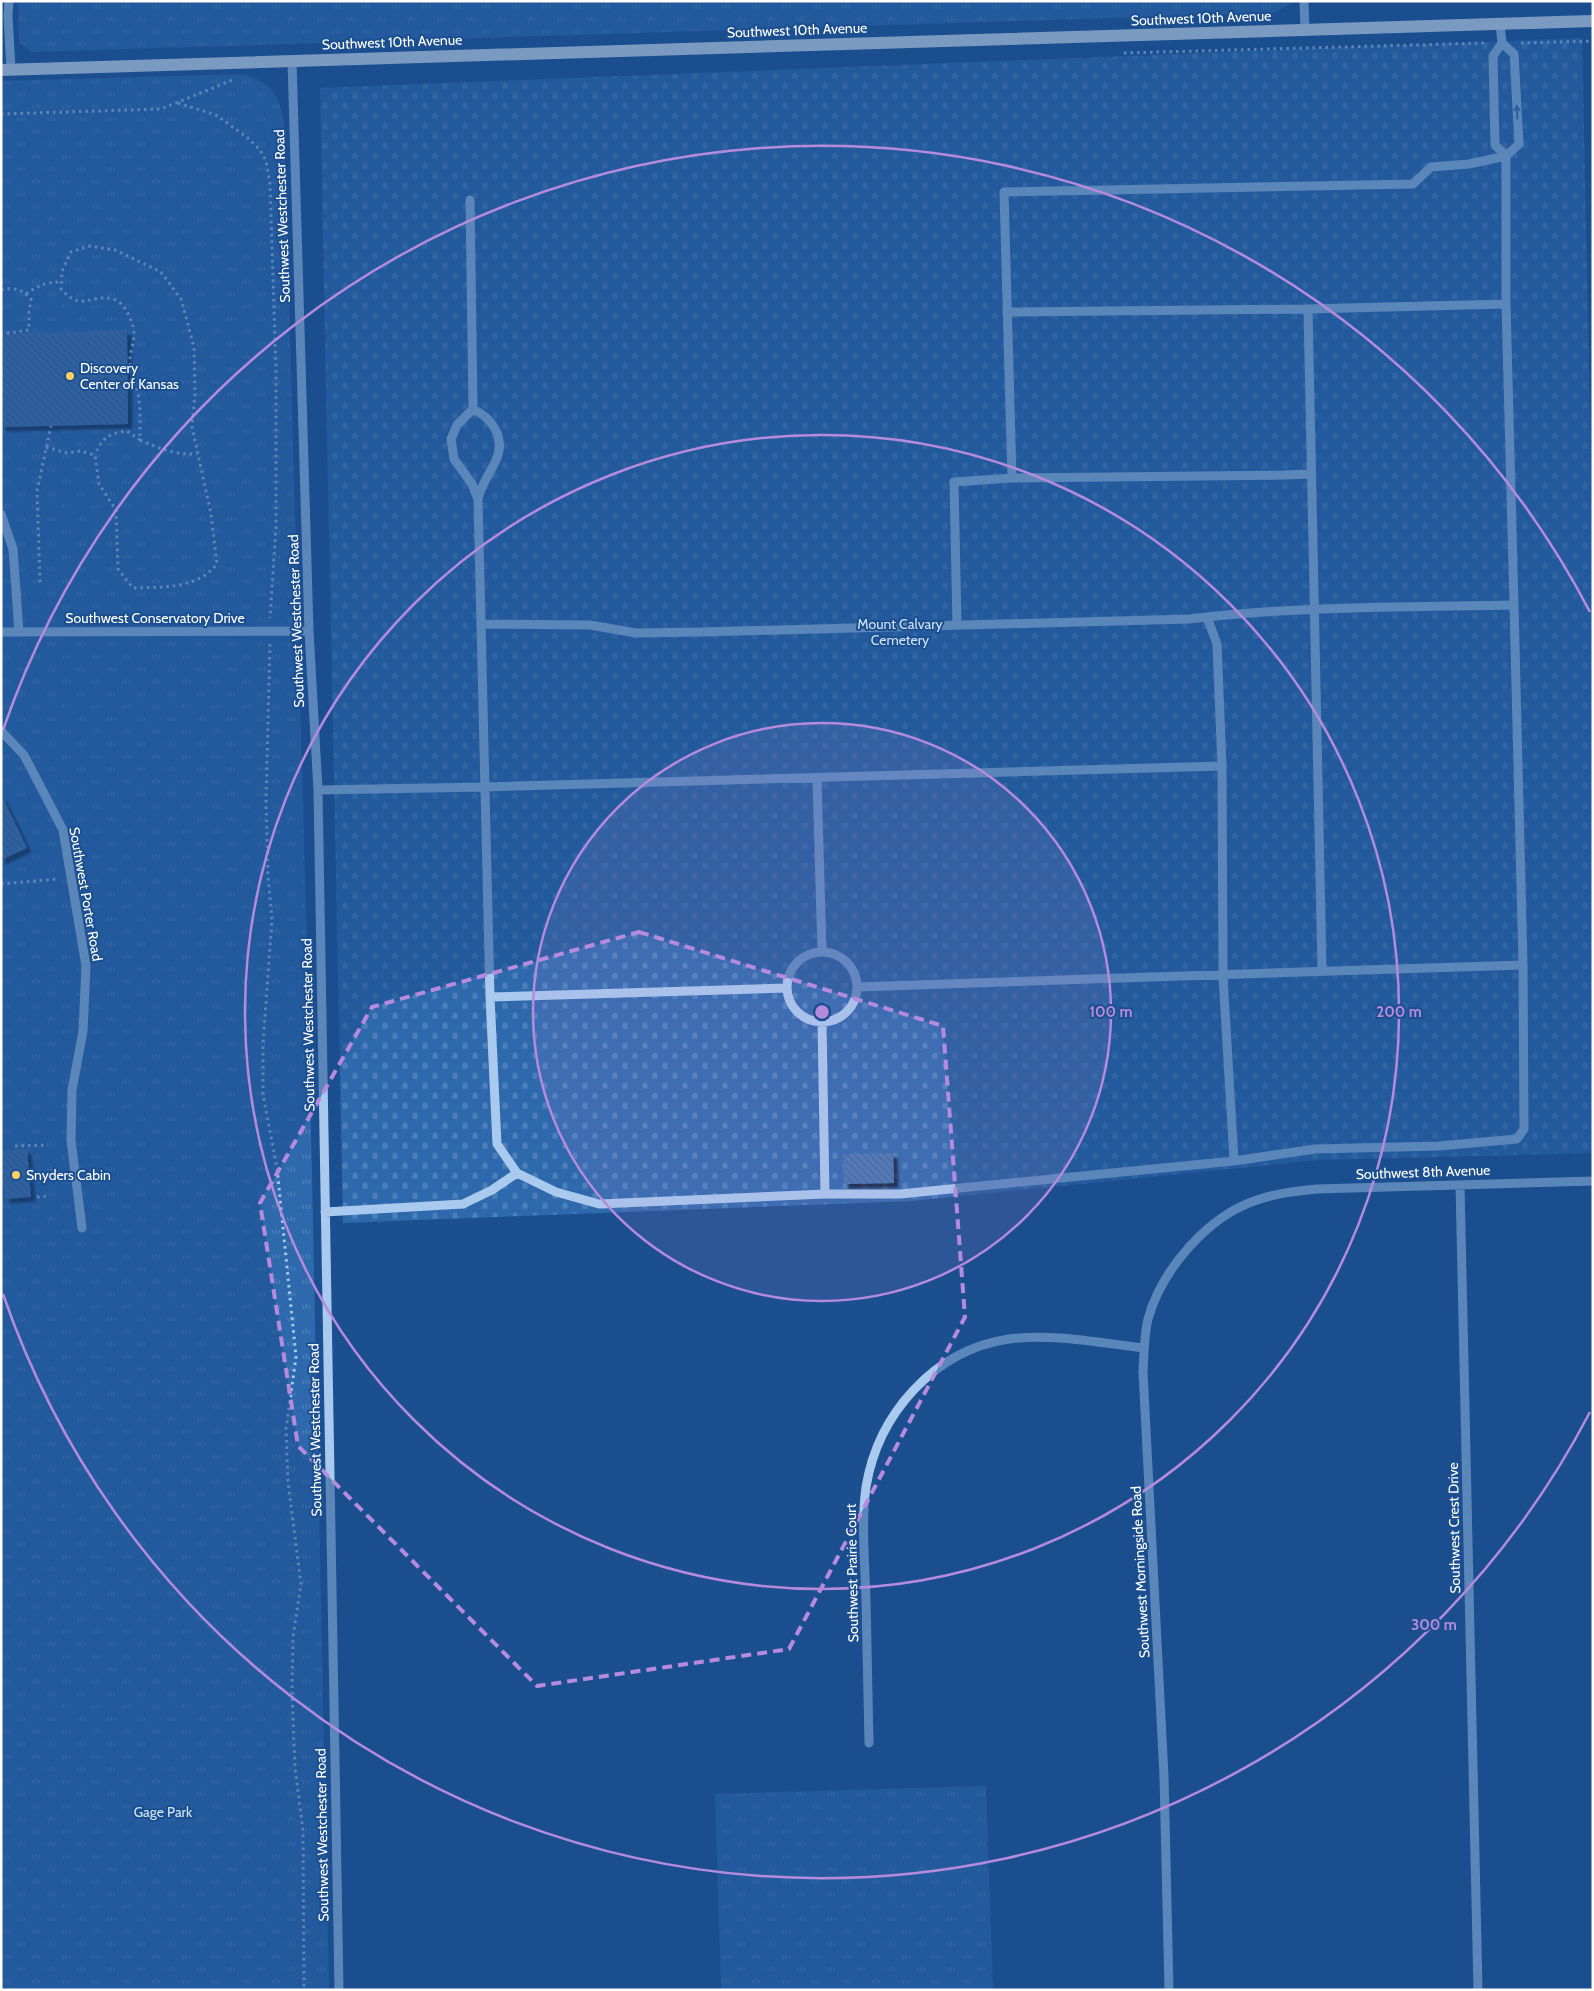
<svg xmlns="http://www.w3.org/2000/svg" width="1594" height="1991" viewBox="0 0 1594 1991" font-family="Cabin,sans-serif">
	<style>
		.grass { fill: url(#grass-tufts) }
		.cemetery { fill: url(#cemetery-stones) }
		.building { fill: url(#building-back-hatch); filter: url(#shadow) }
		.lines { fill: none; stroke-linecap: round; stroke-linejoin: round }
		.path { stroke: #a9c9ee; stroke-width: 3; stroke-dasharray: 2.5 4; stroke-linecap: butt }
		.minor { stroke: #a9c9ee; stroke-width: 9 }
		.major { stroke: #f0f6ff; stroke-width: 12 }
		.oneway { fill: #4674ac }
		.marked { fill: none; stroke: #b68bdc; stroke-width: 4; stroke-dasharray: 10 6; stroke-linejoin: round }
		.ring { fill: none; stroke: #b68bdc; stroke-width: 2.5 }
		.poi-dot { fill: #ffd166; stroke: #1b4f8f; stroke-width: 2 }
		.labels { text-anchor: middle; dominant-baseline: central; stroke-width: 4; stroke-linejoin: round; paint-order: stroke }
		.street-label { font-size: 14px; fill: #fff; stroke: #1b4f8f }
		.poi-label { font-size: 14px; fill: #fff; stroke: #1b4f8f; text-anchor: start }
		.park-label { font-size: 14px; fill: #cfe3fa; stroke: #1b4f8f }
		.centre { fill: #b68bdc; stroke: #1b4f8f; stroke-width: 2.5 }
		.ring-label { font-size: 15px; text-anchor: middle; font-weight: bold; fill: #b68bdc; stroke: #1b4f8f; stroke-width: 4; stroke-linejoin: round; paint-order: stroke }
	</style>
	<defs>
		<pattern id="grass-tufts" width="24" height="20" patternUnits="userSpaceOnUse" patternTransform="scale(1.25)"><rect width="24" height="20" fill="#2e69ad"/><path d="M3 7l-1-3M5 7V3M7 7l1-3M15 17l-1-3M17 17v-4M19 17l1-3" fill="none" stroke="#4d80b9"/></pattern>
		<pattern id="cemetery-stones" width="16" height="16" patternUnits="userSpaceOnUse" patternTransform="scale(1.25)"><rect width="16" height="16" fill="#2e69ad"/><path d="M2 7V4a2 2 0 0 1 4 0v3zM10 15v-3a2 2 0 0 1 4 0v3z" fill="#4d80b9"/></pattern>
		<pattern id="building-back-hatch" width="6" height="6" patternUnits="userSpaceOnUse" patternTransform="scale(1.25)"><rect width="6" height="6" fill="#4478b7"/><path d="M-1 5l2 2M0 0l6 6M5-1l2 2" fill="none" stroke="#486282"/></pattern>
		<filter id="shadow"><feDropShadow dx="4.5" dy="4.5" stdDeviation="1" flood-color="#0009"/></filter>
	</defs>
	<rect width="100%" height="100%" fill="#1b4f8f"/>
	<path class="grass" d="M18,1h1272v3l-16,9 -1243,39 -12,-10z
		M244,74c28,10 34,18 40,47l24,864 21,1005h-328v-1909z
		M986,1786l7,204h-272l-6,-196z"/>
	<path class="cemetery" d="M1582,38l11,522v593l-275,7 -407,41 -568,22 -23,-1135z"/>
	<path class="building" d="M127,330l1,94 -127,3v-93z
		M1,794l26,54 -26,12z
		M27,1149l4,48 -26,2 -4,-48z
		M893,1153l1,30 -50,1 -1,-30z"/>
	<g class="lines">
		<path class="path" d="M1521,43l72,-2
			M1124,53l361,-10
			M178,103l38,12 32,23 12,12 6,11 4,23 6,186v156l-6,92
			M1,114l160,-5 74,-30
			M1,290c12,-3 22,-1 30,9l-2,13v18l-28,4
			M26,294c13,-9 20,-12 36,-12
			M140,440c20,9 36,15 57,14
			M46,447l21,6 13,-2 15,4 4,29 17,26 2,59 15,19c31,-1 64,1 84,-24l-6,-50 -19,-87 3,-33 -1,-47 -13,-48 -20,-27 -46,-22 -26,-4 -18,6 -9,19 -1,18c22,24 28,4 52,10 13,3 22,27 21,38 -1,8 -4,16 -4,23 0,12 6,22 8,34 3,14 2,31 2,46l-13,-9c-20,3 -24,6 -32,24
			M40,582l-3,-91 14,-65
			M270,644l-4,157 2,75 4,44 -9,124v51l14,73 19,189 -10,72 2,53 13,102 -8,53 -1,57 3,73 8,64 1,159
			M1,884l57,-5
			M15,1146l33,-1
			M37,1197l13,-1"/>
		<path class="minor" d="M9,1l-1,15 3,53
			M1304,1l1,29
			M1500,24l2,19 -9,13 2,89 11,11v148l8,301
			M292,61l17,570 9,159 21,1200
			M470,200l3,209 -16,16 -6,14 3,20 18,25 6,15
			M1308,309l14,661
			M1007,312l301,-3 198,-5
			M473,409c19,9 33,29 23,51 -6,14 -15,24 -18,39l12,498 7,147 20,29 39,19 43,12 226,-10h75l334,-33 81,-12 124,-3 78,-7 7,-10 -1,-164 -9,-360c-108,2 -218,1 -325,14l-486,13 -67,1 -46,-8 -109,-1
			M1012,478l272,-3 27,-1
			M1,514l12,35 6,83
			M1207,617l10,27 5,122 1,210 11,185
			M957,625l-3,-143 58,-4 -8,-286 409,-8 18,-17 38,-3 37,-8 13,-12 -5,-90 -12,-11
			M1,632l308,-1
			M1,731l23,24 39,75 23,136 -3,65 -11,59 -1,50 11,88
			M817,778l5,174
			M318,790l167,-3 737,-21
			M787 987a35 35 0 1 1 70 0a35 35 0 1 1-70 0Z
			M858,987c222,-7 443,-16 665,-22
			M490,997l296,-9
			M822,1023l3,171
			M1460,1185l18,805
			M325,1212l138,-8 29,-14 25,-17
			M869,1743c-1,-47 -2,-95 -3,-143 -1,-37 -5,-77 0,-113 12,-73 68,-137 143,-148 44,-6 90,4 135,9
			M1169,1990l-5,-214 -21,-404c1,-17 1,-36 5,-53 14,-50 60,-103 109,-119 20,-7 40,-9 60,-11l276,-8"/>
		<path class="major" d="M1,70l1592,-49"/>
	</g>
	<defs><path id="oneway-solid" d="M-6-.8H1V-3.2L6.5 0L1 3.2V.8H-6Z" transform="scale(1.25)"/></defs>
	<use class="oneway" href="#oneway-solid" transform="translate(1517 112) rotate(-93)"/>
	<path d="M0 0H1594V1991H0ZM639,932l304,94 22,291 -176,332 -252,37 -239,-240 -38,-243 112,-196z" fill="#1b4f8f" fill-opacity=".55" fill-rule="evenodd"/>
	<path class="marked" d="M639,932l304,94 22,291 -176,332 -252,37 -239,-240 -38,-243 112,-196z"/>
	<circle cx="822" cy="1012" r="289" fill="#b68bdc" fill-opacity=".12"/>
	<g class="ring">
		<circle cx="822" cy="1012" r="289"/>
		<circle cx="822" cy="1012" r="577"/>
		<path d="M1590 1412A866 866 0 0 1 3 1294M3 730A866 866 0 0 1 1590 612"/>
	</g>
	<g class="poi-dot">
		<circle cx="70" cy="376" r="5"/>
		<circle cx="16" cy="1175" r="5"/>
	</g>
	<g class="labels">
		<g class="street-label">
			<text transform="translate(1201 18) rotate(-2)">Southwest 10th Avenue</text>
			<text transform="translate(797 30) rotate(-2)">Southwest 10th Avenue</text>
			<text transform="translate(392 42) rotate(-2)">Southwest 10th Avenue</text>
			<text transform="translate(282 216) rotate(-92)">Southwest Westchester Road</text>
			<text x="155" y="618">Southwest Conservatory Drive</text>
			<text transform="translate(296 621) rotate(-92)">Southwest Westchester Road</text>
			<text transform="translate(86 894) rotate(80)">Southwest Porter Road</text>
			<text transform="translate(308 1025) rotate(-91)">Southwest Westchester Road</text>
			<text transform="translate(1423 1172) rotate(-2)">Southwest 8th Avenue</text>
			<text transform="translate(315 1430) rotate(-91)">Southwest Westchester Road</text>
			<text transform="translate(1454 1528) rotate(-91)">Southwest Crest Drive</text>
			<text transform="translate(1140 1572) rotate(-93)">Southwest Morningside Road</text>
			<text transform="translate(852 1573) rotate(-91)">Southwest Prairie Court</text>
			<text transform="translate(322 1835) rotate(-91)">Southwest Westchester Road</text>
		</g>
		<g class="poi-label">
			<text x="80" y="368">Discovery<tspan x="80" dy="16">Center of Kansas</tspan></text>
			<text x="26" y="1175">Snyders Cabin</text>
		</g>
		<g class="park-label">
			<text x="900" y="624">Mount Calvary<tspan x="900" dy="16">Cemetery</tspan></text>
			<text x="163" y="1812">Gage Park</text>
		</g>
	</g>
	<circle cx="822" cy="1012" r="8" class="centre"/>
	<g class="ring-label">
		<text x="1111" y="1017">100 m</text>
		<text x="1399" y="1017">200 m</text>
		<text x="1434" y="1630">300 m</text>
	</g>
	<rect width="1594" height="1991" fill="none" stroke="#ffffff" stroke-width="5"/>
</svg>
